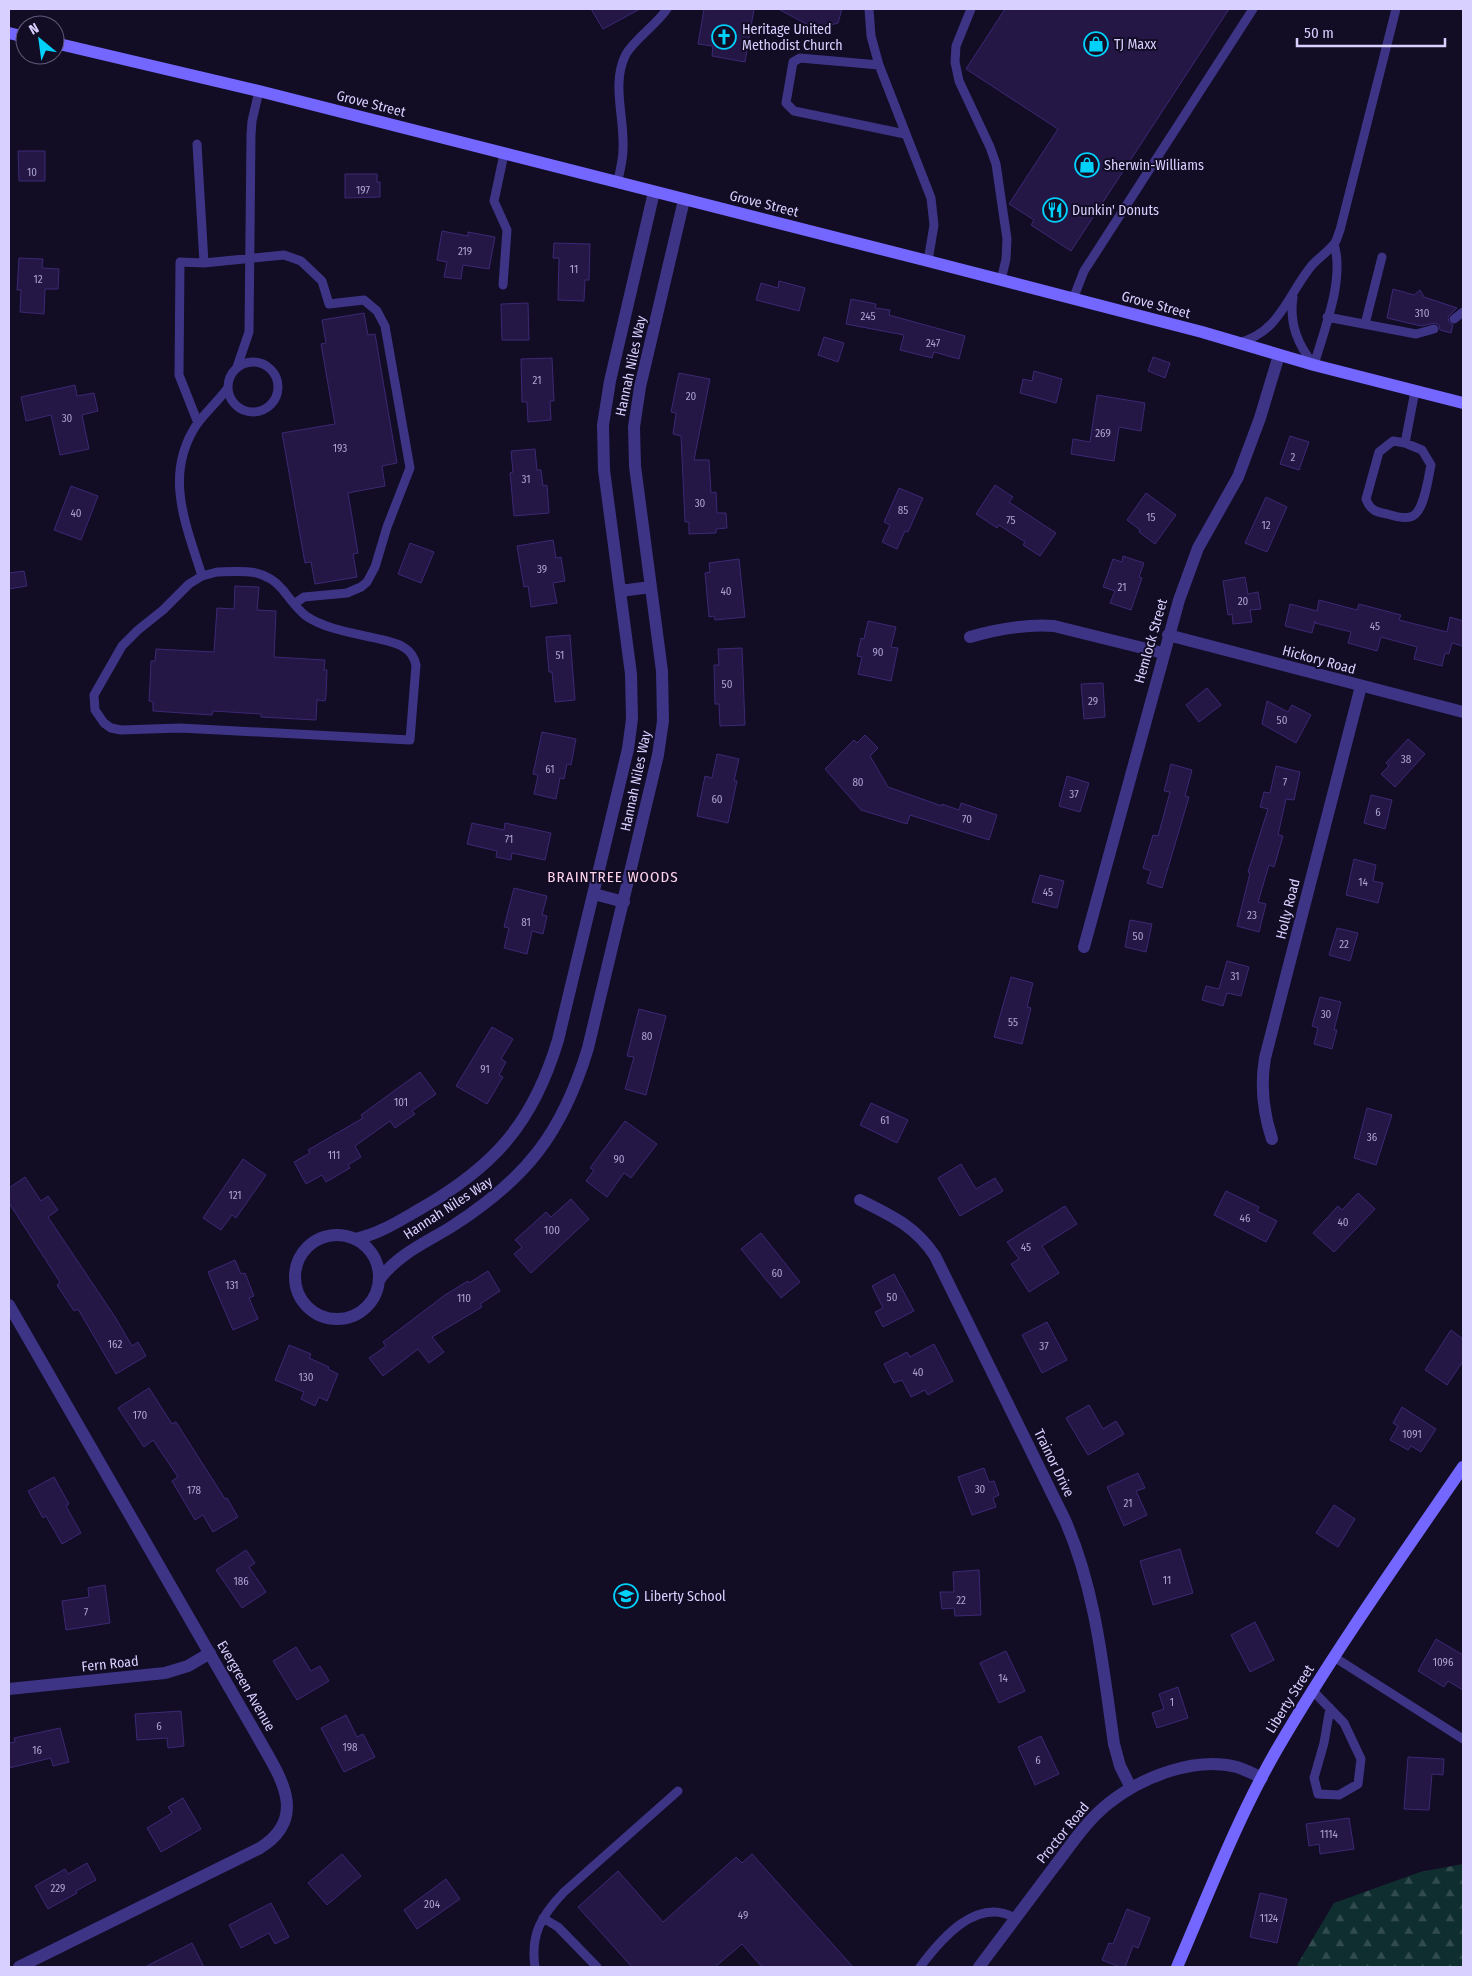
<svg xmlns="http://www.w3.org/2000/svg" width="1472" height="1976" viewBox="0 0 1472 1976" font-family="'Fira Sans Condensed',sans-serif">
	<style>
		.forest { fill: url(#forest-firs) }
		.building { fill: #241746; stroke: #3c2874 }
		.lines { fill: none; stroke-linecap: round; stroke-linejoin: round }
		.lane { stroke: #3d3486; stroke-width: 9 }
		.street { stroke: #3d3486; stroke-width: 12 }
		.secondary { stroke: #7467ff; stroke-width: 12 }
		.labels { text-anchor: middle; dominant-baseline: central; stroke-width: 4; stroke-linejoin: round; paint-order: stroke }
		.number-label { font-size: 11px; fill: #aba2d1 }
		.poi-label { font-size: 14px; fill: #d8d0ff; stroke: #120c24; text-anchor: start }
		.street-label { font-size: 14px; fill: #d8d0ff; stroke: #120c24 }
		.neighbourhood-label { font-size: 15px; letter-spacing: 1px; fill: #ffd2ec; stroke: #120c24 }
	</style>
	<defs>
		<pattern id="forest-firs" width="22" height="20" patternUnits="userSpaceOnUse" patternTransform="scale(1.25)"><rect width="22" height="20" fill="#0f2e2f"/><path d="M5 1l3.5 6h-7zM16 11l3.5 6h-7z" fill="#314b4e"/></pattern>
	</defs>
	<rect width="100%" height="100%" fill="#120c24"/>
	<path class="forest" d="M1463,1864v103h-163l-3,-2 37,-62 86,-31z"/>
	<path class="building" d="M591,9h49l-37,20z
		M704,9h50l-9,53 -33,-6 1,-10 -15,-2z
		M778,9h64l-4,14 -22,6z
		M1005,9h224l-158,242 -40,-26 3,-5 -25,-16 49,-75 -92,-60z
		M18,151h27v30h-26z
		M345,174h32v8h3v15l-35,1z
		M442,231l26,5v-4l27,5 -6,32 -26,-4 -2,14 -17,-2 3,-15 -10,-2z
		M554,243l36,1 -1,36h-4l-1,21 -26,-1 1,-42h-6z
		M19,258l24,1 -1,9 17,1 -1,20h-13l-1,25 -24,-2 1,-22h-4z
		M779,281l26,7 -6,23 -43,-11 5,-17 17,5z
		M1393,289l21,6 6,-5 4,7 33,11 -9,9 1,5 4,3 -2,8 -11,-3 -1,-5 -4,-2 -14,3 -34,-8z
		M851,299l25,5 -1,4 15,2 -1,5 76,21 -6,23 -25,-7 -2,6 -32,-8 4,-15 -58,-11z
		M528,303l1,37h-27l-1,-36z
		M364,313l4,22 7,-1 22,129 -15,3 3,20 -37,7 10,60 -5,1 4,23 -42,7 -4,-22 -6,1 -23,-130 53,-9 -14,-80 5,-1 -4,-23z
		M824,337l20,6 -6,19 -20,-7z
		M1153,357l17,6 -5,15 -17,-7z
		M552,358l2,43h-4l1,19 -23,2 -1,-20h-5l-1,-43z
		M1034,371l28,8 -6,24 -36,-10 3,-14 9,2z
		M679,373l31,6 -16,81h15l2,33 5,-1 1,21h9l1,15 -11,1v4l-27,1v-12h-4l-4,-86 -8,-2 3,-21 -5,-1z
		M75,385l2,11 17,-3 4,18 -16,4 7,34 -29,6 -9,-40 -25,6 -5,-24z
		M1097,395l48,8 -4,28 -22,-4 -5,34 -43,-7 2,-15 17,3z
		M1290,436l19,6 -10,28 -19,-6z
		M535,449l2,21h4l2,16 4,-1 2,28 -35,3 -4,-43 3,-1 -2,-21z
		M995,485l18,12 -4,5 47,31 -16,23 -17,-11 2,-3 -26,-17 -2,3 -21,-14z
		M71,486l27,10 -17,44 -27,-10z
		M899,488l24,10 -15,34 -3,-1 -8,18 -15,-7 8,-17 -6,-3z
		M1146,493l30,22 -21,29 -16,-12 1,-2 -13,-10z
		M1266,497l21,10 -20,45 -22,-9z
		M553,540l3,18 5,-1 4,24 -12,2 4,20 -26,4 -3,-21 -4,1 -7,-41z
		M410,543l24,9 -13,31 -23,-9z
		M1123,556l21,7 -5,14 3,1 -11,32 -21,-7 5,-12 -12,-4 10,-28 9,3z
		M739,559l6,58 -30,3 -1,-4 -5,1 -4,-44 5,-1 -1,-9z
		M24,571l3,15 -18,3v-16z
		M1245,577l3,17 10,-2 3,17 -11,1 2,12 -19,2 -1,-10 -4,1 -5,-34z
		M235,586l24,1 -2,23 19,1 -2,46 51,3 -1,10h3l-1,26 -1,5 -8,-1 -1,20 -55,-3v-3l-48,-3 -1,4 -59,-4v-9l-4,-1 1,-17 1,-23h4l1,-12 58,3 3,-44 17,1z
		M1319,600l38,10 2,-6 42,11 -2,5 48,12 3,-15 13,4v25l-11,-3 -3,11 -4,-1 -3,13 -28,-7 3,-12 -36,-10 -4,14 -29,-8 3,-11 -36,-9v-2l-3,12 -27,-7 5,-22 27,7z
		M868,621l28,6 -5,20 7,1 -7,33 -33,-7 4,-17 -5,-1 4,-18 3,1z
		M570,635l5,65 -20,2 -3,-30h-3l-3,-35z
		M742,648l3,77 -25,1 -1,-22h-4l-1,-39h5l-1,-16z
		M1103,683l2,34 -21,2 -3,-35z
		M1207,688l14,17 -22,17 -13,-17z
		M1267,701l21,11 4,-7 19,10 -15,28 -34,-19z
		M542,732l34,7 -5,26 -4,-1 -3,15 -4,-1 -4,21 -22,-5 4,-19 -5,-1z
		M865,735l13,13 -8,8 18,31 54,19v-2l17,6 2,-7 36,12 -8,25 -79,-25 -3,9 -46,-14 -36,-41 29,-29 3,3z
		M1408,739l17,15 -30,33 -14,-13 8,-8 -3,-3z
		M717,754l22,5 -5,22h3l-9,42 -31,-7 8,-40 7,2z
		M1171,764l21,6 -7,26 4,1 -27,91 -15,-5 4,-12 -8,-3 10,-33 5,1 12,-44 -6,-1z
		M1276,766l24,6 -6,28 -8,-1 -8,36 5,1 -9,31 -5,-2 -11,37 8,2 -7,28 -22,-6 13,-53 -2,-1 20,-63 -8,-2 4,-15 6,1z
		M1067,776l22,7 -9,29 -21,-6z
		M1371,795l21,5 -7,29 -21,-6z
		M472,823l32,7 1,-7 46,10 -6,27 -33,-7 -1,7 -15,-3 1,-6 -30,-7z
		M1354,859l22,6 -3,16 10,2 -5,20 -32,-8z
		M1040,875l24,6 -7,27 -25,-6z
		M514,888l33,8 -5,19 5,1 -4,18 -11,-3 -5,23 -23,-6 5,-20 -5,-1z
		M1130,920l22,4 -6,28 -21,-5z
		M1337,928l21,5 -8,28 -21,-6z
		M1227,961l22,6 -8,29 -14,-3 -4,13 -21,-6 4,-14 13,3z
		M1011,977l22,6 -6,24 4,1 -9,36 -28,-7z
		M1320,997l21,5 -7,28h3l-5,19 -18,-5 4,-16 -6,-2z
		M639,1009l27,7 -20,79 -21,-6 9,-32 -7,-1z
		M492,1027l21,12 -12,20 5,3 -7,13 4,2 -16,27 -31,-18z
		M420,1072l16,22 -24,17 3,3 -20,14 -5,-7 -35,25 6,11 -13,8 2,3 -24,14 -4,-7 -16,9 -12,-22 16,-9 -2,-3 55,-32 -2,-3z
		M871,1103l37,17 -11,23 -37,-18z
		M1367,1108l25,7 -16,50 -22,-7z
		M625,1121l32,23 -26,34 -7,-5 -17,24 -21,-16 8,-11 -4,-2z
		M243,1159l23,16 -30,43 -4,-3 -11,15 -18,-12z
		M961,1164l15,25 19,-11 8,13 -43,25 -22,-38z
		M25,1177l16,24 7,-5 10,14 -10,7 67,100 17,29 6,-4 8,14 -30,18 -38,-65 -4,2 -17,-26 3,-3 -51,-79v-15z
		M1226,1191l33,16 -2,4 20,10 -11,21 -52,-27z
		M1358,1193l17,16 -41,43 -21,-19 25,-27 4,4z
		M571,1199l18,20 -58,54 -17,-19 8,-7 -7,-7 31,-28 5,5z
		M1065,1206l12,18 -35,22 17,27 -30,19 -18,-28 8,-5 -12,-17z
		M761,1233l39,49 -19,16 -40,-49z
		M235,1260l6,14 4,-1 9,23 -5,2 9,21 -25,11 -25,-58z
		M488,1271l12,20 -20,13 2,3 -50,30 12,15 -15,11 -11,-14 -35,27 -14,-18 17,-12 -3,-4 62,-47 23,-14 1,2z
		M894,1274l20,37 -31,16 -8,-15 8,-4 -11,-22z
		M1047,1322l20,38 -25,13 -20,-38z
		M1451,1330l12,9v22l-16,24 -22,-15z
		M934,1344l19,37 -25,14 -3,-5 -14,7 -9,-17 -8,3 -10,-19 23,-12 3,5z
		M289,1345l22,9 -2,4 20,9 -1,2 10,5 -11,27 -8,-4 -4,9 -14,-7 3,-7 -29,-12z
		M149,1388l23,36 4,-2 49,77 2,-1 11,19 -25,15 -10,-17 -8,5 -23,-39 6,-4 -25,-37 -9,7 -26,-39z
		M1089,1405l14,24 13,-8 8,13 -36,21 -22,-37z
		M1402,1407l34,22 -15,23 -10,-6 -3,4 -18,-10 8,-14 -5,-3z
		M984,1468l5,14 5,-1 5,14 -6,3 3,9 -24,8 -14,-38z
		M1138,1473l7,15 -9,3 11,24 -23,11 -17,-39z
		M54,1477l15,27 -3,2 15,27 -19,11 -16,-28 -3,2 -15,-27z
		M1334,1505l21,14 -17,28 -22,-14z
		M1180,1549l13,44 -40,12 -13,-44z
		M246,1550l9,13 -6,4 17,25 -24,16 -26,-38z
		M979,1570l2,45 -26,1 -1,-8 -12,1 -2,-17h14l-1,-20z
		M105,1585l5,38 -44,7 -4,-29 27,-4 -1,-9z
		M1255,1622l19,38 -24,12 -19,-37z
		M1436,1639l27,16v35l-15,-9 -4,6 -26,-16z
		M296,1647l15,24 9,-5 9,15 -32,19 -24,-39z
		M1006,1651l19,40 -26,12 -19,-40z
		M1178,1687l10,31 -31,10 -5,-15 12,-4 -5,-15z
		M181,1711l3,35 -16,2 -1,-10 -30,2 -2,-26z
		M346,1715l11,22 6,-3 12,23 -31,15 -23,-44z
		M60,1728l9,34 -16,4 -2,-8 -42,10v-25l6,-1 -1,-4z
		M1041,1736l18,38 -24,11 -17,-38z
		M1408,1757l36,2 -1,16 -11,-1 -3,36 -25,-1z
		M183,1798l18,31 -40,23 -14,-24 25,-15 -4,-6z
		M1349,1818l5,31 -34,5 -1,-10 -10,2 -3,-22z
		M342,1854l19,22 -34,29 -19,-22z
		M752,1854l101,113h-91l-20,-23 -27,23h-83l-54,-60 40,-36 45,51 73,-65 6,6z
		M87,1863l9,17 -20,11 1,2 -29,16 -13,-23 30,-17 3,5z
		M446,1879l14,20 -43,30 -13,-19z
		M1260,1893l27,6 -10,44 -27,-6z
		M271,1903l18,34 -14,7 -6,-11 -28,15 -12,-23z
		M1127,1909l23,9 -12,30 -5,-2 -8,21h-5l-18,-7 7,-17 4,1z
		M192,1943l12,24h-59z"/>
	<g class="lines">
		<path class="lane" d="M869,9l2,27 8,29 52,133 3,27 -6,36
			M971,9l-15,37 -1,16 4,19 31,66 6,17 11,75 -1,20 -5,21
			M879,65l-79,-7 -7,4 -7,41 8,8 111,23
			M197,144l7,119
			M617,183c4,-14 7,-27 6,-42 0,-28 -11,-60 3,-87 9,-15 30,-29 41,-45
			M503,285l4,-55 -13,-29 10,-47
			M1293,297c-4,27 5,48 21,68
			M1073,299l11,-28 169,-262
			M1327,317l89,17 18,-5
			M1454,319l9,-7
			M1365,324l17,-67
			M1238,343c41,-11 48,-44 71,-74 7,-10 18,-16 25,-25 3,-3 4,-10 6,-14l56,-221
			M228 387a25 25 0 1 1 50 0a25 25 0 1 1-50 0Z
			M1314,365c10,-35 31,-86 20,-121
			M237,367l12,-35 2,-197 1,-14 7,-30
			M198,423l-19,-48 1,-113 24,1 80,-8 17,6 21,20 7,23 35,-4 13,11 8,15 25,142 -23,59 -12,40 -8,15 -6,5 -14,6 -43,4 -10,7
			M1405,443l17,7 9,15c-3,13 -7,50 -21,52 -7,2 -16,-1 -23,-3 -11,-2 -17,-4 -21,-15l13,-47 14,-11 12,2 10,-52
			M217,572c26,-1 48,-4 66,18 7,9 14,19 23,26 21,14 49,17 73,23 17,4 33,7 37,26l-6,75 -230,-12 -59,2 -10,-2 -7,-5 -9,-13 -1,-15 28,-49 16,-16 25,-20 26,-26 13,-8z
			M202,576c-16,-52 -39,-101 -5,-152 9,-12 21,-23 30,-35
			M1334,1657l129,82
			M1313,1691l31,32 17,36 -3,25 -19,11 -21,-1 -4,-16 10,-35 6,-35
			M543,1918l15,9 39,40
			M535,1967c-5,-33 7,-52 29,-75l114,-101
			M920,1967c21,-28 57,-71 95,-49"/>
		<path class="street" d="M620,591l31,-4
			M1168,635l295,77
			M970,637c28,-8 55,-13 84,-11l109,27
			M594,894l30,8
			M1084,947l95,-347 19,-52 40,-71 22,-59 19,-63
			M1272,1139c-9,-27 -12,-52 -7,-81l96,-372
			M860,1200c32,16 55,26 75,56l130,264c31,71 38,148 49,224l6,22 11,22
			M295 1277a42 42 0 1 1 84 0a42 42 0 1 1-84 0Z
			M355,1239c24,-5 44,-18 65,-30 75,-43 113,-86 138,-169l70,-291 4,-30 -1,-45 -27,-204 -1,-45 7,-44 44,-189
			M379,1280c19,-26 46,-37 72,-53 75,-48 111,-93 137,-179l70,-293 5,-34 -1,-50 -27,-205 -1,-39 6,-40 44,-187
			M9,1305l247,429c22,40 55,82 4,114l-241,119
			M9,1689l156,-16 23,-7 22,-13
			M979,1967c25,-33 50,-67 75,-100 17,-22 33,-47 55,-64 33,-26 86,-47 128,-36 9,3 17,7 25,11"/>
		<path class="secondary" d="M9,33l16,4
			M55,43l204,48 669,170 274,71 112,33 149,38
			M1177,1967c31,-72 60,-148 99,-216 57,-98 123,-191 187,-284"/>
	</g>
	<defs>
		<g id="church-ring" transform="scale(1.25)"><circle r="9.5" fill="#120c24" stroke="#00d1fb" stroke-width="1.5"/><path d="M-1.2-6h2.4v3.5h3.3v2.4h-3.3V6h-2.4V-.1h-3.3v-2.4h3.3Z" fill="#00d1fb"/></g>
		<g id="shop-ring" transform="scale(1.25)"><circle r="9.5" fill="#120c24" stroke="#00d1fb" stroke-width="1.5"/><path d="M-5-2.5h2.3a2.7 3.5 0 0 1 5.4 0H5L5.5 6h-11ZM-1.5-2.5h3a1.5 2.3 0 0 0-3 0Z" fill="#00d1fb"/></g>
		<g id="restaurant-ring" transform="scale(1.25)"><circle r="9.5" fill="#120c24" stroke="#00d1fb" stroke-width="1.5"/><path d="M-5-6h1v4h1v-4h1v4h1v-4h1v5L-1.5 .5V6h-2V.5L-5-1ZM5-6V6H3V1.5H1.5Q1.5-4 5-6Z" fill="#00d1fb"/></g>
		<g id="school-ring" transform="scale(1.25)"><circle r="9.5" fill="#120c24" stroke="#00d1fb" stroke-width="1.5"/><path d="M0-5L7-2L0 1L-7-2ZM-4 1L0 2.5L4 1V4Q0 6-4 4Z" fill="#00d1fb"/></g>
	</defs>
	<g fill-rule="evenodd">
		<use href="#church-ring" x="724" y="37"/>
		<use href="#shop-ring" x="1096" y="44"/>
		<use href="#shop-ring" x="1087" y="165"/>
		<use href="#restaurant-ring" x="1055" y="210"/>
		<use href="#school-ring" x="626" y="1596"/>
	</g>
	<g class="labels">
		<g class="number-label">
			<text x="32" y="172">10</text>
			<text x="363" y="190">197</text>
			<text x="465" y="251">219</text>
			<text x="574" y="269">11</text>
			<text x="38" y="279">12</text>
			<text x="1422" y="313">310</text>
			<text x="868" y="316">245</text>
			<text x="933" y="343">247</text>
			<text x="537" y="380">21</text>
			<text x="691" y="396">20</text>
			<text x="67" y="418">30</text>
			<text x="1103" y="433">269</text>
			<text x="340" y="448">193</text>
			<text x="1293" y="457">2</text>
			<text x="526" y="479">31</text>
			<text x="700" y="503">30</text>
			<text x="903" y="510">85</text>
			<text x="76" y="513">40</text>
			<text x="1151" y="517">15</text>
			<text x="1011" y="520">75</text>
			<text x="1266" y="525">12</text>
			<text x="542" y="569">39</text>
			<text x="1122" y="587">21</text>
			<text x="726" y="591">40</text>
			<text x="1243" y="601">20</text>
			<text x="1375" y="626">45</text>
			<text x="878" y="652">90</text>
			<text x="560" y="655">51</text>
			<text x="727" y="684">50</text>
			<text x="1093" y="701">29</text>
			<text x="1282" y="720">50</text>
			<text x="1406" y="759">38</text>
			<text x="550" y="769">61</text>
			<text x="858" y="782">80</text>
			<text x="1285" y="782">7</text>
			<text x="1074" y="794">37</text>
			<text x="717" y="799">60</text>
			<text x="1378" y="812">6</text>
			<text x="967" y="819">70</text>
			<text x="509" y="839">71</text>
			<text x="1363" y="882">14</text>
			<text x="1048" y="892">45</text>
			<text x="1252" y="915">23</text>
			<text x="526" y="922">81</text>
			<text x="1138" y="936">50</text>
			<text x="1344" y="944">22</text>
			<text x="1235" y="976">31</text>
			<text x="1326" y="1014">30</text>
			<text x="1013" y="1022">55</text>
			<text x="647" y="1036">80</text>
			<text x="485" y="1069">91</text>
			<text x="401" y="1102">101</text>
			<text x="885" y="1120">61</text>
			<text x="1372" y="1137">36</text>
			<text x="334" y="1155">111</text>
			<text x="619" y="1159">90</text>
			<text x="235" y="1195">121</text>
			<text x="1245" y="1218">46</text>
			<text x="1343" y="1222">40</text>
			<text x="552" y="1230">100</text>
			<text x="1026" y="1247">45</text>
			<text x="777" y="1273">60</text>
			<text x="232" y="1285">131</text>
			<text x="892" y="1297">50</text>
			<text x="464" y="1298">110</text>
			<text x="115" y="1344">162</text>
			<text x="1044" y="1346">37</text>
			<text x="918" y="1372">40</text>
			<text x="306" y="1377">130</text>
			<text x="140" y="1415">170</text>
			<text x="1412" y="1434">1091</text>
			<text x="980" y="1489">30</text>
			<text x="194" y="1490">178</text>
			<text x="1128" y="1503">21</text>
			<text x="1167" y="1580">11</text>
			<text x="241" y="1581">186</text>
			<text x="961" y="1600">22</text>
			<text x="86" y="1612">7</text>
			<text x="1443" y="1662">1096</text>
			<text x="1003" y="1678">14</text>
			<text x="1172" y="1702">1</text>
			<text x="159" y="1726">6</text>
			<text x="350" y="1747">198</text>
			<text x="37" y="1750">16</text>
			<text x="1038" y="1760">6</text>
			<text x="1329" y="1834">1114</text>
			<text x="58" y="1888">229</text>
			<text x="432" y="1904">204</text>
			<text x="743" y="1915">49</text>
			<text x="1269" y="1918">1124</text>
		</g>
		<g class="poi-label">
			<text x="742" y="29">Heritage United<tspan x="742" dy="16">Methodist Church</tspan></text>
			<text x="1114" y="44">TJ Maxx</text>
			<text x="1104" y="165">Sherwin-Williams</text>
			<text x="1072" y="210">Dunkin' Donuts</text>
			<text x="644" y="1596">Liberty School</text>
		</g>
		<g class="street-label">
			<text transform="translate(371 104) rotate(14)">Grove Street</text>
			<text transform="translate(764 204) rotate(14)">Grove Street</text>
			<text transform="translate(1156 305) rotate(15)">Grove Street</text>
			<text transform="translate(631 366) rotate(-78)">Hannah Niles Way</text>
			<text transform="translate(1151 641) rotate(-74)">Hemlock Street</text>
			<text transform="translate(1319 660) rotate(15)">Hickory Road</text>
			<text transform="translate(636 781) rotate(-78)">Hannah Niles Way</text>
			<text transform="translate(1288 909) rotate(-76)">Holly Road</text>
			<text transform="translate(448 1208) rotate(-33)">Hannah Niles Way</text>
			<text transform="translate(1054 1463) rotate(64)">Trainor Drive</text>
			<text transform="translate(110 1664) rotate(-6)">Fern Road</text>
			<text transform="translate(246 1686) rotate(60)">Evergreen Avenue</text>
			<text transform="translate(1290 1699) rotate(-58)">Liberty Street</text>
			<text transform="translate(1063 1833) rotate(-51)">Proctor Road</text>
		</g>
		<g class="neighbourhood-label">
			<text x="613" y="877">BRAINTREE WOODS</text>
		</g>
	</g>
	<rect width="1472" height="1976" fill="none" stroke="#d8d0ff" stroke-width="20"/>
	<g transform="translate(40 40) rotate(331)"><circle r="24" fill="#120c24" stroke="#615a7c"/>
	<path d="M0-4L9 19L0 12L-9 19Z" fill="#00d1fb"/>
	<text y="-8" font-size="14" font-weight="bold" text-anchor="middle" fill="#d8d0ff">N</text>
	</g>
	<path d="M1297 38v8h148v-8" fill="none" stroke="#d8d0ff" stroke-width="2.5"/>
	<text x="1304" y="38" font-size="15" fill="#d8d0ff" stroke="#120c24" stroke-width="4" paint-order="stroke">50 m</text>
</svg>
